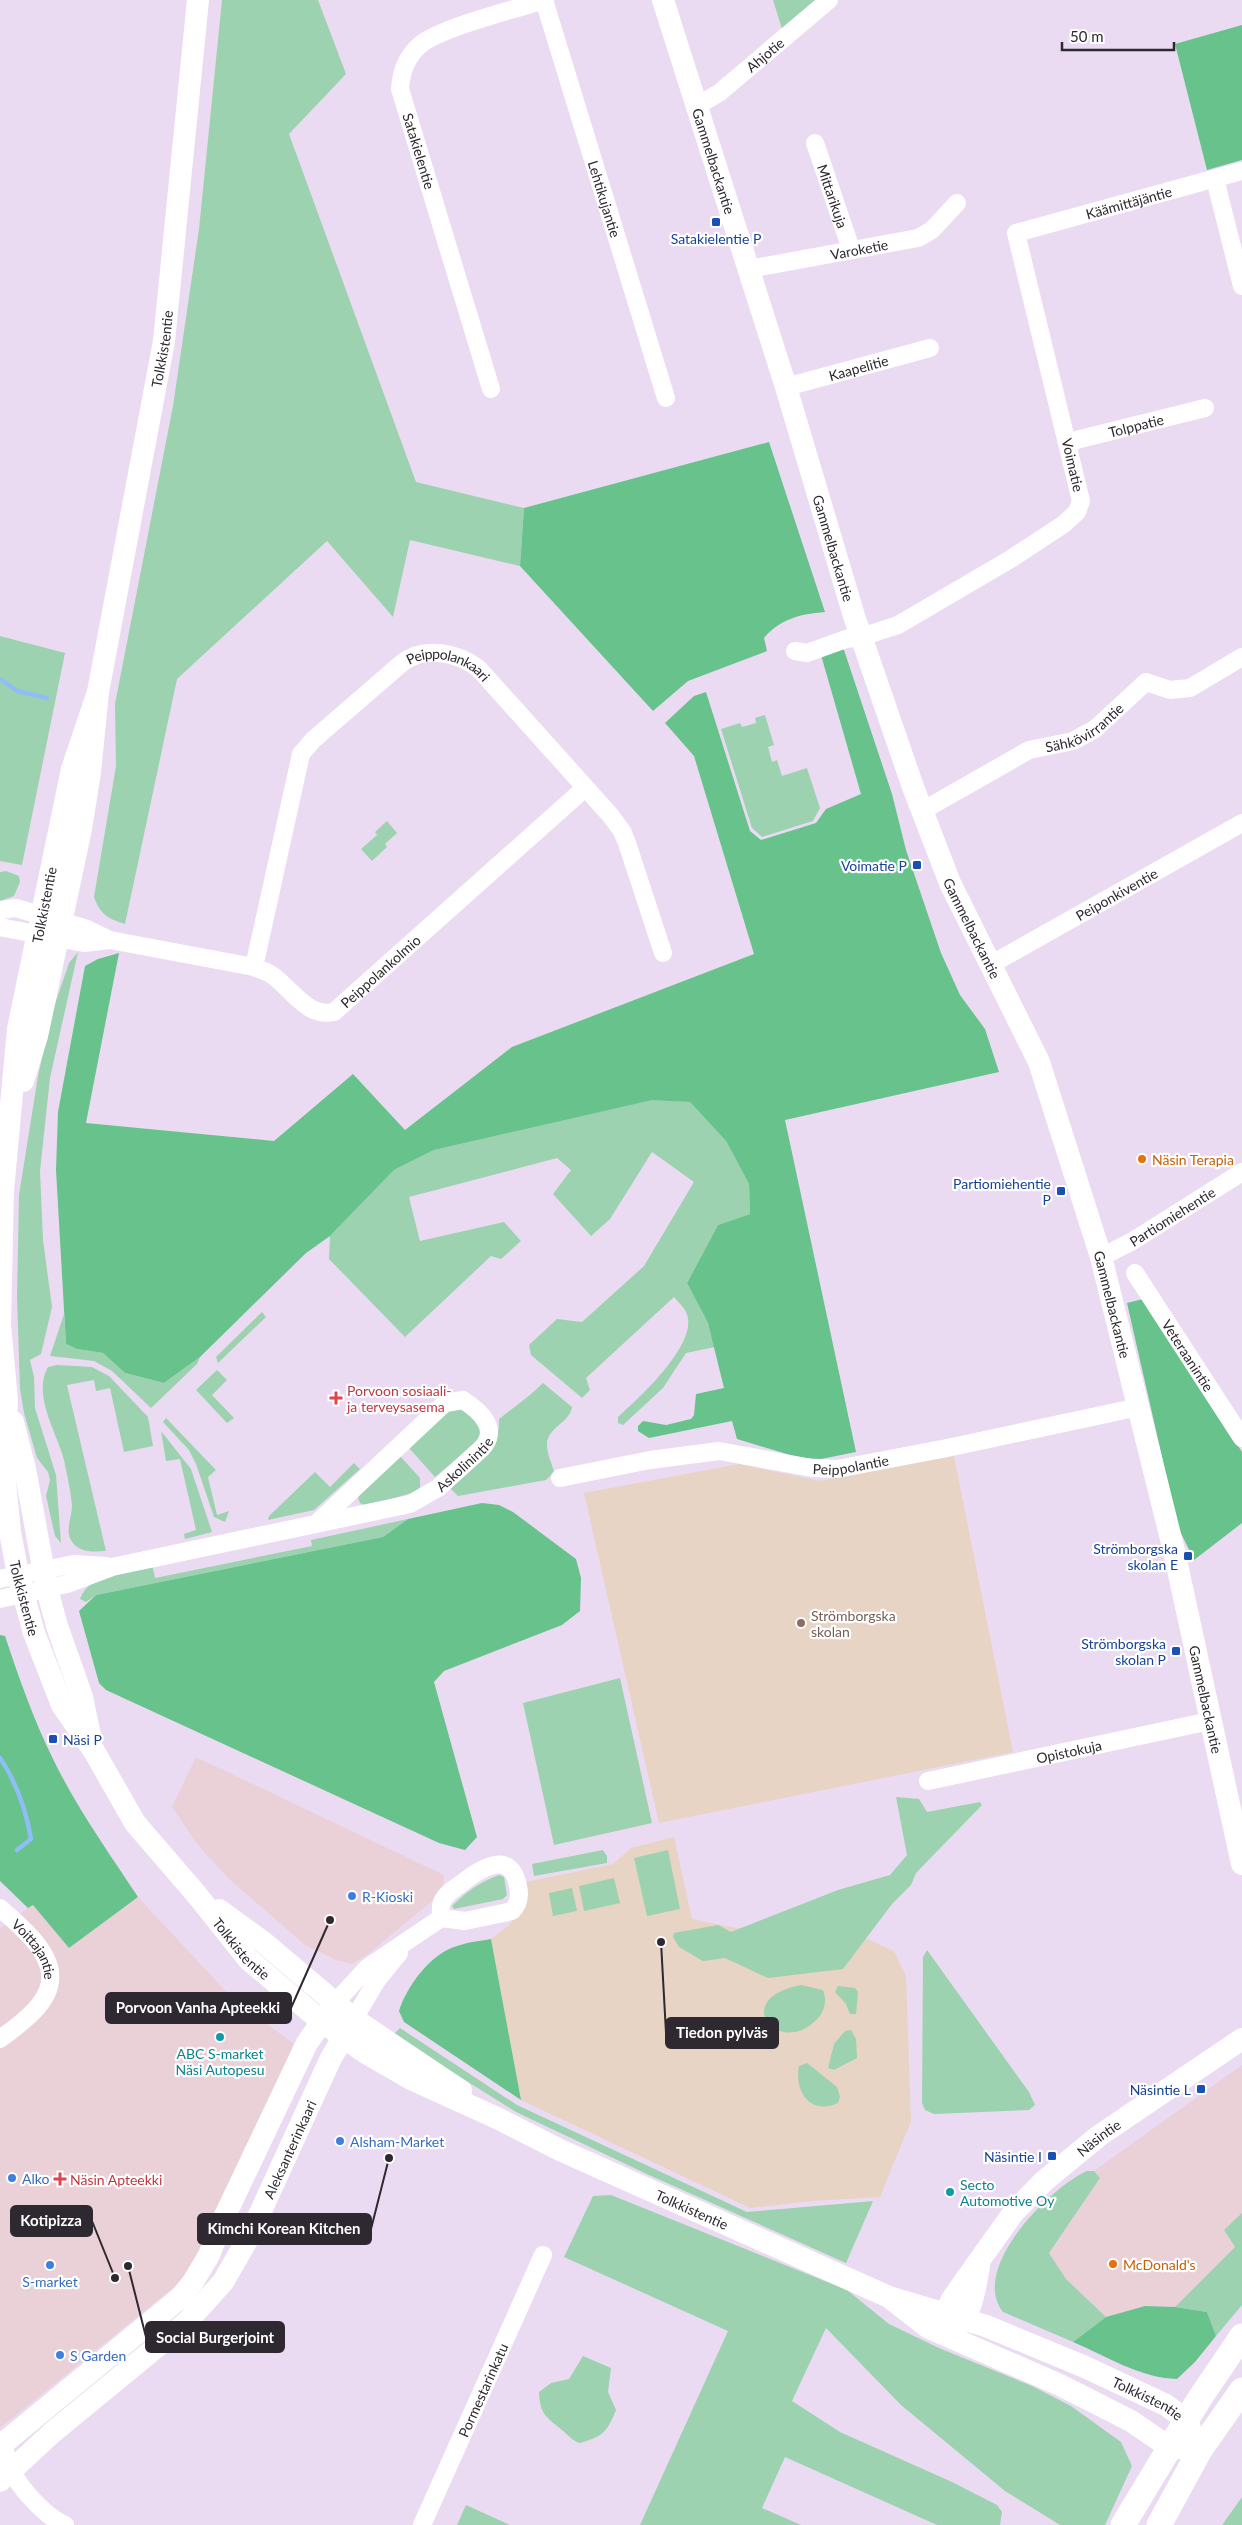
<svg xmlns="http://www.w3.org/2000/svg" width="1242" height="2525" viewBox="0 0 1242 2525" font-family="Lato,sans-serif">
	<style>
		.commercial { fill: #ead0d7 }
		.education { fill: #e7d4c4 }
		.green { fill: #9cd2af }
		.forest { fill: #67c28b }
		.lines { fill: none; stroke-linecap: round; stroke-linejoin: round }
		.stream { stroke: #8fbdf6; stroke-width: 4.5 }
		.minor { stroke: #fff; stroke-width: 18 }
		.tertiary { stroke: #fff; stroke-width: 22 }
		.secondary { stroke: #fff; stroke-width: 25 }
		.transit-dot { fill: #1a4fb4; stroke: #fff; stroke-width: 2 }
		.food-dot { fill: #e8710a; stroke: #fff; stroke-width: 2 }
		.health-dot { fill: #e0444e; stroke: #fff; stroke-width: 2 }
		.education-dot { fill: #8d6e63; stroke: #fff; stroke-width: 2 }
		.shop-dot { fill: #3f7fe0; stroke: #fff; stroke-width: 2 }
		.culture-dot { fill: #0f9aa8; stroke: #fff; stroke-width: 2 }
		.labels { text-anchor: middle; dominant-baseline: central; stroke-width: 4.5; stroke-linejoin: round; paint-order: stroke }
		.street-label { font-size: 14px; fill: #2e2830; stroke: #fff }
		.transit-label { font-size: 14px; fill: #164399; stroke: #fff; text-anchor: end }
		.food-label { font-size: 14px; fill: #c56008; stroke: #fff; text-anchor: start }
		.health-label { font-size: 14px; fill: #be3a42; stroke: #fff; text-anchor: start }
		.education-label { font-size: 14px; fill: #785e54; stroke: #fff; text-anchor: start }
		.shop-label { font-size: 14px; fill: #366cbe; stroke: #fff; text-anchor: start }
		.culture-label { font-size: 14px; fill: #0d838f; stroke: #fff }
		.leader { fill: none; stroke: #2e2830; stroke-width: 2 }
		.callout-dot { fill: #2e2830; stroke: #fff; stroke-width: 2 }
		.callout { fill: #2e2830; stroke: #2e2830; stroke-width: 2 }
		.callout-label { font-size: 15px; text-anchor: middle; font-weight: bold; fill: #fff }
	</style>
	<rect width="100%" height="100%" fill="#ebdbf2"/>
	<path class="commercial" d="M196,1757l248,118 -1,17 -75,62 -16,10 -16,-4 -31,-15 -76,-66 -32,-35 -25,-37z
		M138,1897l95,102 61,45 -105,231 -189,153v-499l33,-25 36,44z
		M1242,2065v148l-18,17 11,17 -60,60 -30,-1 -39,11 -40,-38 -17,-26 51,-75 -6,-7z"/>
	<path class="education" d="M954,1456l59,296 -354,71 -75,-330 155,-29 81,17z
		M674,1837l18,82 64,13 56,-18 82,37 12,25 5,145 -31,76 -67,4 -63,7 -229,-108 -30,-161 18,-14 16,-19 1,-24 87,-18 18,-16z"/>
	<path class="green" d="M222,0h96l28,74 -57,60 127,348 108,26 -4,58 -110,-26 -17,77 -66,-76 -150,138 -52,245c-17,-5 -25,-10 -31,-27l22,-131 -1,-62 58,-298 26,-177z
		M773,0h43l-34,29z
		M0,636l65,17 -43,212 -22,-4z
		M765,715l9,30 -6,2 4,15 5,-2 5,16 25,-8 13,40 -7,13 -51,16 -10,-9 -31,-99 19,-6 2,4 14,-4 -1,-5z
		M387,821l10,12 -12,11 2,3 -15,14 -11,-12 16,-14 -2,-3z
		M6,871l13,5 1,6 -6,14 -14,5v-29z
		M78,952l-28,126 -10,93 3,69 9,67 -11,47 -11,6 4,17 1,31 21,67 5,68 -6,-7 -9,-40 4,-16 -2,-8 -11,-14 -13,-45 -4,-24 -3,-92 2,-102 19,-119 15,-66 16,-47z
		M652,1099l38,3 36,39 23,43 1,30 -32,11 -31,58 21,40 7,24 -29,6 -23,35 -40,37 -5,-2v-6c20,-18 83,-75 68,-105 -2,-5 -8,-10 -12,-15l-88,81 4,12 -8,8 -51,-43 -2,-10 28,-26 25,3 62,-56 50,-84 -42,-30 -42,67 -19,17 -38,-42 18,-24 -14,-12 -148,39 11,44 84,-19 17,19 -20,18 -10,-3 -86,81 -76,-78 1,-23 64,-66 40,-20z
		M262,1312l4,5 -48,46 -2,-6z
		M64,1314l2,30 11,5 26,4 22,20 39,10 36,-26 -3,7 -46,44 -39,-37 -18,-10 -44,-5z
		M57,1365l35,2 17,9 39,41 5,29 -29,6 -14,-64 -14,3 -2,-11 -27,5 39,166c-13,1 -28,2 -35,-11 -6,-10 1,-23 1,-34 -1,-14 -5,-31 -8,-46 -7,-27 -32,-65 -16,-93z
		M217,1370l10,10 -15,15 22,23 -7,5 -31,-33z
		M543,1383l29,24c-2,16 -26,21 -25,38 0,9 5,19 7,27l-8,8 -88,16 -9,-9c23,-19 52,-34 50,-68 15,-12 30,-22 44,-36z
		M454,1409c15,-1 24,15 29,28l-48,40 -26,-29 36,-34z
		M166,1418l50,52 -8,7 9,38 12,-4 -4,11 -11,-5 -18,-53 -7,-14 -26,-28z
		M161,1431l30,38 21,63 -27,7 -1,-5 12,-4 -16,-71 -14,2z
		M400,1456l20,22v10l-5,4 -49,14 -6,-3 -2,-5 2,-4z
		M354,1463l6,6 -46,41 -46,10 1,-4 46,-44 15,15z
		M408,1519l-25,18 -287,58 -10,7 -6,-3c9,-26 49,-29 72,-35l3,14 157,-32 -1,-6z
		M620,1678l32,145 -98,22 -31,-142z
		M896,1797l23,2 8,13 53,-10 2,3 -66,68 -5,12 -19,19 -49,65 -75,9 -43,-20 -22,3 -24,-14 -6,-10 1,-4 44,-8 13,7 107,-42 52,-15 17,-20z
		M603,1850l4,6v7l-73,13 -2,-12z
		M668,1850l12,59 -33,7 -13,-58z
		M499,1875l5,2 3,18 -4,4 -49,10 -2,-3c15,-15 28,-24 47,-31z
		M614,1878l6,25 -36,8 -5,-25z
		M572,1888l5,23 -24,5 -4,-23z
		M927,1950l102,142 6,13 -6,5 -95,4 -9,-4 -3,-7 1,-146z
		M801,1985l22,5c4,10 2,20 -5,28 -37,42 -91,-19 -17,-33z
		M838,1986l17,2 3,4 -2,22h-6l-4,-10 -11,-12z
		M400,2028l117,77 230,107 126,-11 -27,62 -197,-88 -133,-63 -123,-77z
		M851,2030l5,9 1,19 -23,12 -6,-2 6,-24 11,-13z
		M807,2063l30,24 3,10 -2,6c-28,13 -44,-12 -39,-37z
		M1087,2171h7l6,7 -51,75 17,26 40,38 -33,25 -70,-30c-34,-43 46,-124 84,-141z
		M611,2195l236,95 42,34 50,24 93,38 39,20 50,36 11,24 -27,59h-45l-55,-34 -104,-86 -75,-77 -34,73 48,31 112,50 45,23 5,7 -2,13h-63l-152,-68 -23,51 39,17h-161l88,-194 -164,-74 29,-61z
		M1242,2213v92l-26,31 -9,-24 -32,-5 60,-60 -11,-17z
		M583,2356l28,12 -3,24 8,18c-9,22 -13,27 -37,33 -7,-3 -10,-7 -16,-12 -16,-14 -23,-15 -24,-39l12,-9 18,-4z
		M1242,2497v28h-20z
		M466,2505l44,20h-53z"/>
	<path class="forest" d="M1242,25v135l-35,10 -32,-126z
		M769,442l56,170c-25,2 -45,7 -61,26l3,13 -79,30 -35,30 -133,-145 4,-58z
		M843,647l49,147 14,56 35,103 19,42 25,34 14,43 -214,48 71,332 -35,7 -21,-1 -63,-19 -5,-18 -83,17 -11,-7v-5l5,-5 23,4 25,-6 3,-4 2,-21 28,-6 -16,-65 -21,-40 31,-58 32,-11 -1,-30 -23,-43 -36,-39 -38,-2 -218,50 -40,20 -64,66 -24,17 -106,104 -36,26 -39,-10 -22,-20 -26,-4 -11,-5 -10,-174 2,-58 27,-146 13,-7 21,-6 -33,170 188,18 79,-67 52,56 107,-83 242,-93 -60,-198 -29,-33 29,-27 12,-4 44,139 11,9 55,-17 10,-14 35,-15 -40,-139z
		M1143,1299l99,153v71l-48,37 -16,-33 -51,-224z
		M482,1503l17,2 14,7 63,47 5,19 -1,33 -18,14 -118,46 -10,11 43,155 -12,13 -26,-7 -333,-153 -7,-7 -20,-72 17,-16 287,-58 25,-18z
		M0,1635l5,1c14,42 29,85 49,125 23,47 55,92 84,136l-69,51 -36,-43 -5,3 -28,-27z
		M491,1939l30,161 -117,-78 -5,-11c8,-25 31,-57 58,-65 11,-4 23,-5 34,-7z
		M1145,2306l30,1 32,5 9,24 -21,26 -18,17c-37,-1 -71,-23 -104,-37l33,-25z"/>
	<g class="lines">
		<path class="stream" d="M0,679l17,12 30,7
			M0,1758c17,25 26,52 31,81l-14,11"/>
		<g class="minor">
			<path id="s1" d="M544,0l122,398"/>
			<path id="s2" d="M698,105l21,-12 110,-93"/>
			<path id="s3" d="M815,143l36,106"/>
			<path d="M1215,179l27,107"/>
			<path id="s4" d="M749,269l169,-31 14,-8 25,-27"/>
			<path id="s5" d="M786,387l144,-39"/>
			<path d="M491,389l-91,-300c1,-17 6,-32 20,-44 22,-18 96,-36 125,-45"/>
			<path id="s6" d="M1068,442l137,-34"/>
			<path id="s7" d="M795,651l12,2 39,-14 15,-2 37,-12 111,-65 55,-36 13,-12 4,-11 -65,-268 226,-62"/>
			<path id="s8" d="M922,811l107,-61 44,-9 22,-12 51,-47 24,8 20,-2 52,-31"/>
			<path id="s9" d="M0,910l16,-2 71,21 23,11 144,27c6,3 13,4 18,8 20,14 35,43 62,37l251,-224"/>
			<path d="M0,927l84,16 26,-3"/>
			<path id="s10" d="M990,965l252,-142"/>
			<path id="s11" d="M254,967l47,-213 12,-14 89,-77c22,-17 56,-11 77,6l132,147 11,15 5,12 36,110"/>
			<path id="s12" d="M1101,1257l30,-15 111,-70"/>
			<path id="s13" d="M1135,1273l107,165"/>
			<path id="s14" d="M560,1478l90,-18 69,-9 93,17 25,1 110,-21 192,-41"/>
			<path d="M0,1579l74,-15 32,2"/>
			<path id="s15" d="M0,1599l67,-15 45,-17 298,-63 28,-16 44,-40c18,-19 -2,-37 -19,-48l-18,3 -129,121"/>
			<path id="s16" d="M928,1781l282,-60"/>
			<path id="s17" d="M0,1908c31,28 75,62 33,104 -10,10 -22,19 -33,27"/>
			<path d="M335,2003l32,-35 74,-50 24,3 47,-10c7,-7 8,-16 6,-25 -7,-37 -37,-18 -56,-3 -7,5 -17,11 -20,19 -2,4 -1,11 -1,16"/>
			<path d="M354,2019l23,-39 22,-27"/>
			<path d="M0,2440c6,8 6,19 11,29 8,19 35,48 54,56"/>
			<path id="s18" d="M422,2525l121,-270"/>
		</g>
		<g class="tertiary">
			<path id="s19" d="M663,0l123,387 68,229 59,171 37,96 89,179 62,195 73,294 68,313"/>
			<path id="s20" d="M98,692l-26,77 -54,260 -15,162 -3,134 7,75 -3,71 6,61 8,42 16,59 28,72 32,46 41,72 62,72 51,64 73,62 45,32 45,26 88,40 61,31 329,147 97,29 99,41 81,38 20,15 14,30 -31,-3 -38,-26 -71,-36 -131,-57 -40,-31"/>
			<path id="s21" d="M23,1081l14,-45 44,-207 9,-57 8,-80 66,-351 34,-341"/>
			<path d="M13,1422l12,47 22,120 10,37 25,71 9,43"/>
			<path d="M219,1910l44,32 91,77 107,72"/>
			<path id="s22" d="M947,2328l-1,-15 6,-14 61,-86 31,-32 56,-46 142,-96"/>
			<path d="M955,2329c18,-17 19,-38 24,-62"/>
			<path d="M0,2446l181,-149 12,-15 16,-27 12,-31 86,-181 28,-40"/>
			<path id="s23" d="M0,2481l53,-49 134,-110 36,-40 27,-47 81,-177 23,-39"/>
		</g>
		<path class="secondary" d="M1123,2525l75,-124 44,-65
			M1159,2525l41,-75 42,-60"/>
	</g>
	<g class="transit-dot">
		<rect x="711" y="217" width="10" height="10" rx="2.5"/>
		<rect x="912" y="860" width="10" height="10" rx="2.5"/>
		<rect x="1056" y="1186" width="10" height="10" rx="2.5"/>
		<rect x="1183" y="1551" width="10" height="10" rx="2.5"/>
		<rect x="1171" y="1646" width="10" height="10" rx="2.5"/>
		<rect x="48" y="1734" width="10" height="10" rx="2.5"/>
		<rect x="1196" y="2084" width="10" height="10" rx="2.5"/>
		<rect x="1047" y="2151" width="10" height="10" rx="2.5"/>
	</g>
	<g class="food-dot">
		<circle cx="1142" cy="1159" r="5"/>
		<circle cx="1113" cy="2264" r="5"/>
	</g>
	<g class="health-dot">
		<path d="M333.5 1390.5h5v5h5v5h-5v5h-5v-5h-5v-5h5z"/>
		<path d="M57.5 2171.5h5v5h5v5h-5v5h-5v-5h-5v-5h5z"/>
	</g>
	<circle class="education-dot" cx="801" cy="1623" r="5"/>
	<g class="shop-dot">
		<circle cx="352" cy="1896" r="5"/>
		<circle cx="340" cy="2141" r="5"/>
		<circle cx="12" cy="2178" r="5"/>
		<circle cx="50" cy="2265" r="5"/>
		<circle cx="60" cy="2355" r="5"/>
	</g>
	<g class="culture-dot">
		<circle cx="220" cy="2037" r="5"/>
		<circle cx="950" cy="2192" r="5"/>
	</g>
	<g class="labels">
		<g class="street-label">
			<text stroke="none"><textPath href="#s2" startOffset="84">Ahjotie</textPath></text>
			<text transform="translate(419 151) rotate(73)">Satakielentie</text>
			<text stroke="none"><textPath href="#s19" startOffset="169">Gammelbackantie</textPath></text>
			<text stroke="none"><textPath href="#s3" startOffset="56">Mittarikuja</textPath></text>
			<text stroke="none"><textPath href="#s1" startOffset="208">Lehtikujantie</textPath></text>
			<text stroke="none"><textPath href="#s7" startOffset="724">Käämittäjäntie</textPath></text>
			<text stroke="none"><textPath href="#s4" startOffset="112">Varoketie</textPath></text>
			<text stroke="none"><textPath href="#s21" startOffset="746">Tolkkistentie</textPath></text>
			<text stroke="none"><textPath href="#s5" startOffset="75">Kaapelitie</textPath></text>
			<text stroke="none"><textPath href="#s6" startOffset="70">Tolppatie</textPath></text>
			<text transform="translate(1073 465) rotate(77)">Voimatie</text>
			<text stroke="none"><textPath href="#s19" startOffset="574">Gammelbackantie</textPath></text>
			<text stroke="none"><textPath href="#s11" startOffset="405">Peippolankaari</textPath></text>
			<text stroke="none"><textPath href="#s8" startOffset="184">Sähkövirrantie</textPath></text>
			<text stroke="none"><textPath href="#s10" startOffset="145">Peiponkiventie</textPath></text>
			<text transform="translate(44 905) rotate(-79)">Tolkkistentie</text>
			<text stroke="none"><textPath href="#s19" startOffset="979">Gammelbackantie</textPath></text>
			<text stroke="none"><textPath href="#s9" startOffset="419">Peippolankolmio</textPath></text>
			<text stroke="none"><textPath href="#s12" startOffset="82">Partiomiehentie</textPath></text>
			<text stroke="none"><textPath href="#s19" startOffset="1382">Gammelbackantie</textPath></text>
			<text stroke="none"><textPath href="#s13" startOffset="98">Veteraanintie</textPath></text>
			<text stroke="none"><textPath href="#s14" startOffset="295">Peippolantie</textPath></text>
			<text stroke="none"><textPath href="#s15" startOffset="489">Askolinintie</textPath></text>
			<text stroke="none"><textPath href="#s20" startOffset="919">Tolkkistentie</textPath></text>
			<text stroke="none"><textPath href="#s19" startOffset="1788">Gammelbackantie</textPath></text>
			<text stroke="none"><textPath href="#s16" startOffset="144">Opistokuja</textPath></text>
			<text stroke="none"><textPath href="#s20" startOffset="1336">Tolkkistentie</textPath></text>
			<text stroke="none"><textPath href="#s17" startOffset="55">Voittajantie</textPath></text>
			<text stroke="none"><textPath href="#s22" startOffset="250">Näsintie</textPath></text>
			<text stroke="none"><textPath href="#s23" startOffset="448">Aleksanterinkaari</textPath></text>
			<text stroke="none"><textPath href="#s20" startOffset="1861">Tolkkistentie</textPath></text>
			<text stroke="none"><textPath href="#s18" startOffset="148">Pormestarinkatu</textPath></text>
			<text stroke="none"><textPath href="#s20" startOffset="2355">Tolkkistentie</textPath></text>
		</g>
		<g class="transit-label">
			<text x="716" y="238" text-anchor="middle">Satakielentie P</text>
			<text x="907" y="865">Voimatie P</text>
			<text x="1051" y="1183">Partiomiehentie<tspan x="1051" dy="16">P</tspan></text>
			<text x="1178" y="1548">Strömborgska<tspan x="1178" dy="16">skolan E</tspan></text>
			<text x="1166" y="1643">Strömborgska<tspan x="1166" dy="16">skolan P</tspan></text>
			<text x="63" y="1739" text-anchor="start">Näsi P</text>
			<text x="1191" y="2089">Näsintie L</text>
			<text x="1042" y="2156">Näsintie I</text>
		</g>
		<g class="food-label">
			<text x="1152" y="1159">Näsin Terapia</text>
			<text x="1123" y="2264">McDonald's</text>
		</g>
		<g class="health-label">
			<text x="347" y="1390">Porvoon sosiaali-<tspan x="347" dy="16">ja terveysasema</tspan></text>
			<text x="70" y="2179">Näsin Apteekki</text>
		</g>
		<g class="education-label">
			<text x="811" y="1615">Strömborgska<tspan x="811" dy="16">skolan</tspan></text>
		</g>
		<g class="shop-label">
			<text x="362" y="1896">R-Kioski</text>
			<text x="350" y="2141">Alsham-Market</text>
			<text x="22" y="2178">Alko</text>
			<text x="50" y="2281" text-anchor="middle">S-market</text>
			<text x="70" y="2355">S Garden</text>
		</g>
		<g class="culture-label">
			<text x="220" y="2053">ABC S-market<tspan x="220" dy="16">Näsi Autopesu</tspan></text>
			<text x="960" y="2184" text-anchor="start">Secto<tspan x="960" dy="16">Automotive Oy</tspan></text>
		</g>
	</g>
	<path class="leader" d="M330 1920L291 2008M661 1942L666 2033M115 2278L92 2221M389 2158L371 2229M128 2266L146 2337"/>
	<g class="callout-dot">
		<circle cx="330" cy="1920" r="5"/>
		<circle cx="661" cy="1942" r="5"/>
		<circle cx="115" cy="2278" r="5"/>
		<circle cx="389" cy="2158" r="5"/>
		<circle cx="128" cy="2266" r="5"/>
	</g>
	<g class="callout">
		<rect x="106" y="1993" width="185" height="30" rx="5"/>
		<rect x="666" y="2018" width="112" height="30" rx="5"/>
		<rect x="11" y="2206" width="81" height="30" rx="5"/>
		<rect x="198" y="2214" width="173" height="30" rx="5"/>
		<rect x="146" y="2322" width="138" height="30" rx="5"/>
	</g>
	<g class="callout-label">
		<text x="198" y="2013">Porvoon Vanha Apteekki</text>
		<text x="722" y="2038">Tiedon pylväs</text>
		<text x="51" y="2226">Kotipizza</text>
		<text x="284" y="2234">Kimchi Korean Kitchen</text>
		<text x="215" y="2343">Social Burgerjoint</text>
	</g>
	<path d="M1062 42v8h112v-8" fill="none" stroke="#2e2830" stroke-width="2.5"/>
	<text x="1070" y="42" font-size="15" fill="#2e2830" stroke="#ffffff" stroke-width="4" paint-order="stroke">50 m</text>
</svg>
